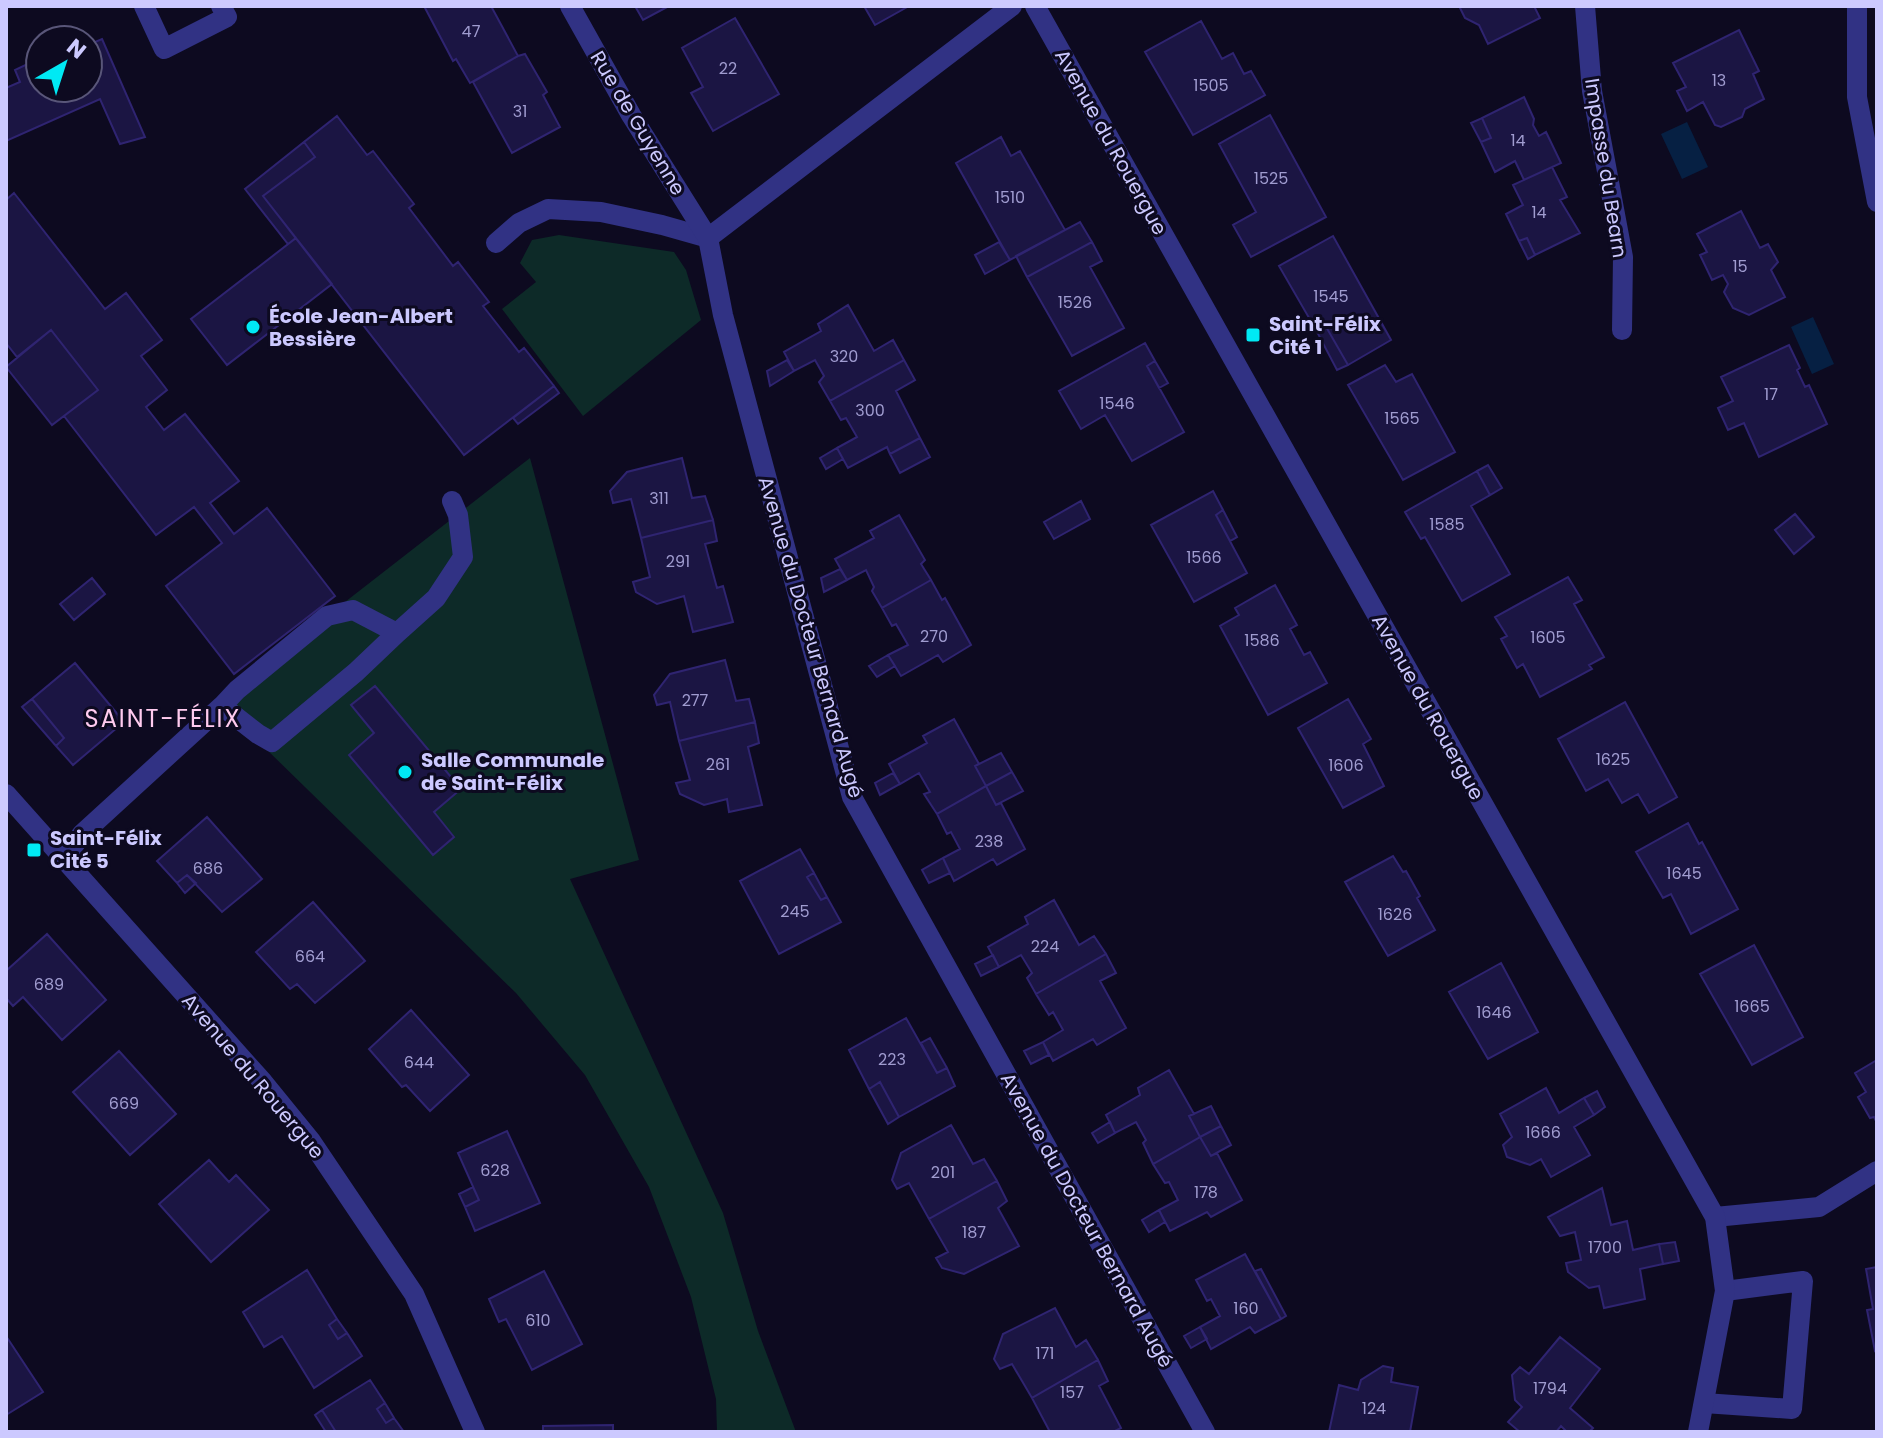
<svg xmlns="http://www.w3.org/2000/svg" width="1883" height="1438" viewBox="0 0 1883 1438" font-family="Poppins,sans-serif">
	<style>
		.green { fill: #0d2a28 }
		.water { fill: #062043 }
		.building { fill: #1b1543; stroke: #2f2471; stroke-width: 2 }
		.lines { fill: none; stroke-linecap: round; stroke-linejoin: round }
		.lane { stroke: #313284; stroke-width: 20 }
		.street { stroke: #313284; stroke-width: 20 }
		.poi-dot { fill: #00e9f4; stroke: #0d0a20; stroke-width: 3 }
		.labels { text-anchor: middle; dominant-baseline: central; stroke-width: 6; stroke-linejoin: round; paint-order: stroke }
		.number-label { font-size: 16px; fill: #a09cd0 }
		.street-label { font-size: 20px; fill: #ccc9ff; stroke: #0d0a20 }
		.poi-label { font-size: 20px; font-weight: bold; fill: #ccc9ff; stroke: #0d0a20; text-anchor: start }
		.quarter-label { font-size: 24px; letter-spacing: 2px; fill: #ffcbef; stroke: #0d0a20 }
	</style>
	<rect width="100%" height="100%" fill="#0d0a20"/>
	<path class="green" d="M559,235l115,17 12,18 15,50 -118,96 -81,-107 34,-27 -16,-19 12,-23z
		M530,458l109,402 -69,19 153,334 35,118 38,101h-79l-1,-33 -25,-102 -42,-110 -64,-112 -69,-82 -294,-287 105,-90z"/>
	<path class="water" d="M1687,122l21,45 -26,12 -21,-45z
		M1813,317l21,47 -22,10 -21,-47z"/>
	<path class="building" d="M424,6h67l27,50 -48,27 -14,-24 -3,2z
		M635,6h34l-26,14z
		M864,6h45l-34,19z
		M1459,6h75l6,12 -52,26 -9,-19 -14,-7z
		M735,18l44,76 -66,37 -22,-38 12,-6 -21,-39z
		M1201,21l21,38 11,-6 11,21 7,-3 14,24 -72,40 -48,-83z
		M1739,30l20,41 -6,3 11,25 -19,10 -3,8 -21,10 -6,-2 -12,-23 -16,9 -10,-20 9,-4 -13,-24z
		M102,39l43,98 -25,7 -20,-45 -94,42v-53l14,-6 -5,-12 25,-12v30h48v-43z
		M525,54l22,38 -4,3 17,32 -48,26 -39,-71 45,-26z
		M1524,97l10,22 -1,6 6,11 7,-4 15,31 -37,17 -9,-19 -20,11 -14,-30 10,-4 -9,-20z
		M1270,115l56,102 -75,40 -18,-32 23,-13 -37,-68z
		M337,116l30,39 6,-4 41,53 -5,4 44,58 5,-4 31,40 -6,4 36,46 5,-4 30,38 -90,69 -201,-259 52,-39 -11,-15z
		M1482,118l9,20 -10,4 -10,-19z
		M1001,137l10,19 9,-5 45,79 -55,30 -54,-97z
		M304,142l11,15 -52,39 33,42 -8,6 -43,-55z
		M1552,167l15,30 -7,3 20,33 -45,22 -8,-17 -8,3 -13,-27 17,-9 -10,-20z
		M14,193l91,116 21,-16 36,47 -21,16 26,34 -21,17 18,23 21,-16 54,67 -29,22 24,31 33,-26 68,88 -101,78 -68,-88 56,-43 -28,-36 -38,28 -92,-119 34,-26 -47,-60 -34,27 -11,-14v-143z
		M1741,211l19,37 8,-4 10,18 -7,8 14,27 -36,18 -16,-7 -9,-16 4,-8 -5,-9 -11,5 -12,-25 7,-3 -10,-18z
		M1080,222l12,20 -65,35 -11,-21z
		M1333,236l58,104 -43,25 -23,-40 -9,5 -37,-64z
		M296,238l36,46 -105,81 -36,-46z
		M1527,238l8,17 -7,4 -9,-18z
		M999,242l11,18 -25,14 -10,-19z
		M1092,242l10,19 -12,6 34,61 -52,28 -45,-79z
		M848,305l26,46 19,-11 11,20 -74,41 -11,-19 5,-6 -9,-16 -21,11 -10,-19 37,-21 -3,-7z
		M1325,325l23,40 -11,5 -21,-40z
		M51,330l47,60 -46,35 -46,-58z
		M1145,343l10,18 -8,5 37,66 -52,29 -27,-46 -24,14 -22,-38z
		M1789,345l11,23 -3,2 8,17 4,-2 18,39 -68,33 -15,-34 -16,7 -10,-22 15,-7 -12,-24z
		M787,360l7,11 -24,15 -3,-15z
		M904,360l11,20 -19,11 24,47 -30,16 -3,-7 -39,21 -11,-20 20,-11 -11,-19 -5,2 -11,-19z
		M1155,361l13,22 -9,5 -12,-22z
		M1385,365l11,17 16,-8 43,78 -52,28 -55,-95z
		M554,386l5,7 -41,31 -5,-6z
		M920,438l10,19 -30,16 -10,-19z
		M837,448l6,11 -17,10 -6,-11z
		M682,458l10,40 13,-2 8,24 -72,18 -10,-39 -18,4 -3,-12 17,-19z
		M1488,465l14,23 -12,7 -13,-24z
		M1477,471l13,24 -19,11 39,68 -48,27 -37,-64 -4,2 -16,-27z
		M1213,491l10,19 -7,5 31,58 -53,29 -43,-77z
		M1081,501l9,18 -36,20 -10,-17z
		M1223,510l14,27 -7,4 -14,-26z
		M1795,514l19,23 -20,17 -19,-24z
		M899,515l26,45 -4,4 10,16 -49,28 -10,-17 2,-4 -8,-17 -19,10 -12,-21 39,-21 -4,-7z
		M713,520l4,21 -12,3 12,44 6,-2 10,36 -40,10 -9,-36 -27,8 -21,-12 -3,-10 17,-5 -9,-39z
		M840,569l7,11 -23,12 -3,-14z
		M1568,577l14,23 -8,4 30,53 -15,8 3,4 -52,28 -17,-33 -6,4 -16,-29 6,-3 -12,-19z
		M92,578l13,16 -31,26 -14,-16z
		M931,580l11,20 3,-2 26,47 -28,17 -5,-7 -37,21 -13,-21 20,-10 -12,-21 -4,2 -10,-18z
		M1275,585l22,40 -7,4 14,26 6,-3 17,31 -59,32 -48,-89 19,-11 -4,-7z
		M888,655l7,11 -18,11 -8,-11z
		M725,660l11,41 13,-2 6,23 -76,19 -9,-39 -13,3 -3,-10 16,-21z
		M75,663l49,59 -51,43 -17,-19 8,-8 -32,-39z
		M375,686l86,103 -27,23 20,25 -21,18 -84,-100 25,-22 -23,-28z
		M32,699l32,39 -8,8 -34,-39z
		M1348,699l23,40 -8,5 21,42 -41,22 -45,-80z
		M1625,702l52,95 -28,16 -11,-19 -16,9 -14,-24 -22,12 -28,-52z
		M954,719l25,45 -4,2 11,20 -49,28 -13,-20 6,-2 -11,-19 -19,11 -11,-20 38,-21 -4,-7z
		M755,722l4,21 -11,4 14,58 -33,7 -2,-13 -23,6 -24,-11 -4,-11 14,-3 -11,-39z
		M1001,753l11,19 -26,14 -11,-20z
		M1012,772l11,19 -27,14 -10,-19z
		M893,773l7,11 -20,11 -5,-12z
		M986,786l10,19 5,-2 24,46 -28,16 -4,-6 -39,22 -11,-23 17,-9 -9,-17 -4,2 -10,-20z
		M207,817l55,62 -40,33 -35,-37 -10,8 -20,-22z
		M1688,823l11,21 3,-2 36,67 -47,25 -20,-40 -8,4 -27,-46z
		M800,849l14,24 -7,4 14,23 6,-3 14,25 -62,32 -39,-73z
		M1393,856l10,16 3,-1 14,25 -3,2 18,32 -47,26 -43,-74z
		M943,858l7,15 -21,10 -7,-13z
		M814,873l13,24 -6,3 -14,-23z
		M187,875l9,8 -11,10 -8,-10z
		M1054,900l25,45 15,-9 12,18 -70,40 -9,-16 5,-5 -11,-18 -22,12 -11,-20 40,-23 -3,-7z
		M313,902l52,59 -50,42 -18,-19 -7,5 -34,-37z
		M47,934l59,66 -44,40 -39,-43 -10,9 -7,-8v-27z
		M1754,945l49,92 -51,28 -52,-91z
		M1106,954l10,19 -16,8 26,47 -29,17 -4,-6 -40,22 -10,-19 20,-12 -10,-18 -4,3 -13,-21z
		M993,955l6,12 -18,9 -6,-12z
		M1501,963l37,69 -50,27 -39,-67z
		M411,1010l58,65 -39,36 -24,-26 -4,2 -33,-38z
		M906,1018l31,55 10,-5 8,18 -56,31 -19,-35 -11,7 -20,-39z
		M930,1038l17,30 -10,5 -16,-30z
		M1043,1042l6,13 -18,9 -7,-13z
		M119,1051l57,63 -46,41 -57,-63z
		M1877,1060v63l-3,-6 -4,1 -12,-21 8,-5 -11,-19z
		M1169,1070l25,44 -5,2 11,21 -47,27 -10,-21 3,-3 -10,-18 -21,11 -9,-18 34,-20 -2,-7z
		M880,1082l19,35 -11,7 -19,-35z
		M1546,1088l13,25 25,-15 10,17 -20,12 16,28 -39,22 -10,-18 -11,6 -23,-8 -4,-12 9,-8 -12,-23z
		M1597,1091l8,16 -11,8 -10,-17z
		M1211,1106l10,20 -21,11 -11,-21z
		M1110,1122l5,11 -17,10 -6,-10z
		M951,1125l22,39 11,-5 13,22 -68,38 -20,-36 -12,6 -5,-9 9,-27z
		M1221,1126l10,19 -20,11 -11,-19z
		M507,1131l33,72 -65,28 -10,-24 14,-7 -21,-47z
		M1200,1137l11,19 6,-3 25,47 -31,17 -4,-5 -37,19 -11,-21 19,-10 -9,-18 -4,1 -12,-19z
		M209,1160l20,22 7,-7 33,35 -58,52 -52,-58z
		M997,1181l10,20 -9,7 21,38 -55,28 -22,-6 -6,-10 12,-6 -19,-33z
		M473,1187l6,13 -14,7 -6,-13z
		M1602,1188l9,37 16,-4 6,29 26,-6 4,20 -23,5 5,30 -41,9 -5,-22 -10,2 -21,-16 -2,-9 15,-3 -6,-28 -15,4 -12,-19z
		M1159,1210l6,12 -16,10 -7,-12z
		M1675,1242l4,19 -16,3 -4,-20z
		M1245,1254l36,65 -26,14 -5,-6 -39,22 -11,-22 20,-11 -9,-17 -4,2 -11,-21z
		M1877,1267v83l-2,1 -8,-41 6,-1 -7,-40z
		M1261,1269l25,47 -5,3 -26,-48z
		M307,1270l30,49 -8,6 9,14 9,-6 15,23 -48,32 -32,-52 -18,11 -21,-35z
		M544,1271l38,73 -50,26 -26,-51 -7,3 -10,-23z
		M1055,1308l21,39 10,-7 12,20 -66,38 -20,-34 -12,5 -6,-10 9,-25z
		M337,1319l10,14 -9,6 -9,-14z
		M1200,1327l7,12 -16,9 -7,-12z
		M6,1336l37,56 -37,23z
		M1560,1337l40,32 -30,39 23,20 -4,4h-22l-6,-6 -5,6h-36l-12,-10 14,-15 -7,-7 -3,-25 8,-8 9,7z
		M1098,1360l10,21 -9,5 22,42 -8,4h-63l-18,-34z
		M1383,1366l10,2 -2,14 27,5 -8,45h-81l10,-47 19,5 3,-10z
		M370,1380l15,23 -8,6 9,14 8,-5 10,14h-68l-14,-22z
		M385,1403l9,15 -8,5 -9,-14z
		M322,1410l14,22h-10l-11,-17z
		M613,1425v7h-70v-6z"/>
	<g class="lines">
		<path class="lane" d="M144,6l20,43 63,-32 -6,-11
			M496,243l23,-20 29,-14 53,3 61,13 46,13
			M222,706l36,28 14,8 84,-70 41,-39
			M63,860l19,-26 140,-128 15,-16 90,-74 26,-6 44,23 39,-35 27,-41 -5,-42 -6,-14
			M1715,1217l104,-10 58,-36
			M1704,1403l88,6 11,-128 -78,10"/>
		<path class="street" d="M570,6l61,109 77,123
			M1012,6l-304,232 15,77 129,482 353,635
			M1035,6l680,1211 10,74 -27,141
			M1585,6l7,85 31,166 -1,73
			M1857,6v91l20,105
			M6,794l257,288 48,59 103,153 61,138"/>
	</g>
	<g class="poi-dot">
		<circle cx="253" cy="327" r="8"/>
		<rect x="1245" y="327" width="16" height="16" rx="4"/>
		<circle cx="405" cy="772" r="8"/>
		<rect x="26" y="842" width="16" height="16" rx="4"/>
	</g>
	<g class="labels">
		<g class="number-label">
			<text x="471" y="31">47</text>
			<text x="728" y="68">22</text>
			<text x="1719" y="80">13</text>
			<text x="1211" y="85">1505</text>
			<text x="520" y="111">31</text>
			<text x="1518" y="140">14</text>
			<text x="1271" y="178">1525</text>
			<text x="1010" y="197">1510</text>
			<text x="1539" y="212">14</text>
			<text x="1740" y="266">15</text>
			<text x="1331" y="296">1545</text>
			<text x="1075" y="302">1526</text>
			<text x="844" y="356">320</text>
			<text x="1771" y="394">17</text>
			<text x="1117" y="403">1546</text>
			<text x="870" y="410">300</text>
			<text x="1402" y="418">1565</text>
			<text x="659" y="498">311</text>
			<text x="1447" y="524">1585</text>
			<text x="1204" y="557">1566</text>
			<text x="678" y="561">291</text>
			<text x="934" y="636">270</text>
			<text x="1548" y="637">1605</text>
			<text x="1262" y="640">1586</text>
			<text x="695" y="700">277</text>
			<text x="1613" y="759">1625</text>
			<text x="718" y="764">261</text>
			<text x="1346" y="765">1606</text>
			<text x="989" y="841">238</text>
			<text x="208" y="868">686</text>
			<text x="1684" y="873">1645</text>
			<text x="795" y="911">245</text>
			<text x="1395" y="914">1626</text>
			<text x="1045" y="946">224</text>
			<text x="310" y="956">664</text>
			<text x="49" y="984">689</text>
			<text x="1752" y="1006">1665</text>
			<text x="1494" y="1012">1646</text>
			<text x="892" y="1059">223</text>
			<text x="419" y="1062">644</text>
			<text x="124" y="1103">669</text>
			<text x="1543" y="1132">1666</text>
			<text x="495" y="1170">628</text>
			<text x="943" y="1172">201</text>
			<text x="1206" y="1192">178</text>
			<text x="974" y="1232">187</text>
			<text x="1605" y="1247">1700</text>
			<text x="1246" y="1308">160</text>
			<text x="538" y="1320">610</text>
			<text x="1045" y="1353">171</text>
			<text x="1550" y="1388">1794</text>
			<text x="1072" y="1392">157</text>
			<text x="1374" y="1408">124</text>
		</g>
		<g class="street-label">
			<text transform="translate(638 123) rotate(59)">Rue de Guyenne</text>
			<text transform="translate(1111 142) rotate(61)">Avenue du Rouergue</text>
			<text transform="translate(1606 168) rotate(81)">Impasse du Bearn</text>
			<text transform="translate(811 637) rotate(74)">Avenue du Docteur Bernard Augé</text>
			<text transform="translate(1428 707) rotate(61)">Avenue du Rouergue</text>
			<text transform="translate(253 1076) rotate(50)">Avenue du Rouergue</text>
			<text transform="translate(1087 1220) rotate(61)">Avenue du Docteur Bernard Augé</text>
		</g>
		<g class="poi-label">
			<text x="269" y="316">École Jean-Albert<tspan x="269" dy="23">Bessière</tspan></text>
			<text x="1269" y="324">Saint-Félix<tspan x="1269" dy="23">Cité 1</tspan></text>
			<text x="421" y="760">Salle Communale<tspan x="421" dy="23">de Saint-Félix</tspan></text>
			<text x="50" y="838">Saint-Félix<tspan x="50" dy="23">Cité 5</tspan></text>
		</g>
		<g class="quarter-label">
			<text x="163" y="718">SAINT-FÉLIX</text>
		</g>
	</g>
	<rect width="1883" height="1438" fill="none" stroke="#ccc9ff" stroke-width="16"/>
	<g transform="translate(64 64) rotate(39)"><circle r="38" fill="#0d0a20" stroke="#595679" stroke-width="2"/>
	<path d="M0-6L14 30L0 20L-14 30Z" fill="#00e9f4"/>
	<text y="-12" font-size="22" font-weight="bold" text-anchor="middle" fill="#ccc9ff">N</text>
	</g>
</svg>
